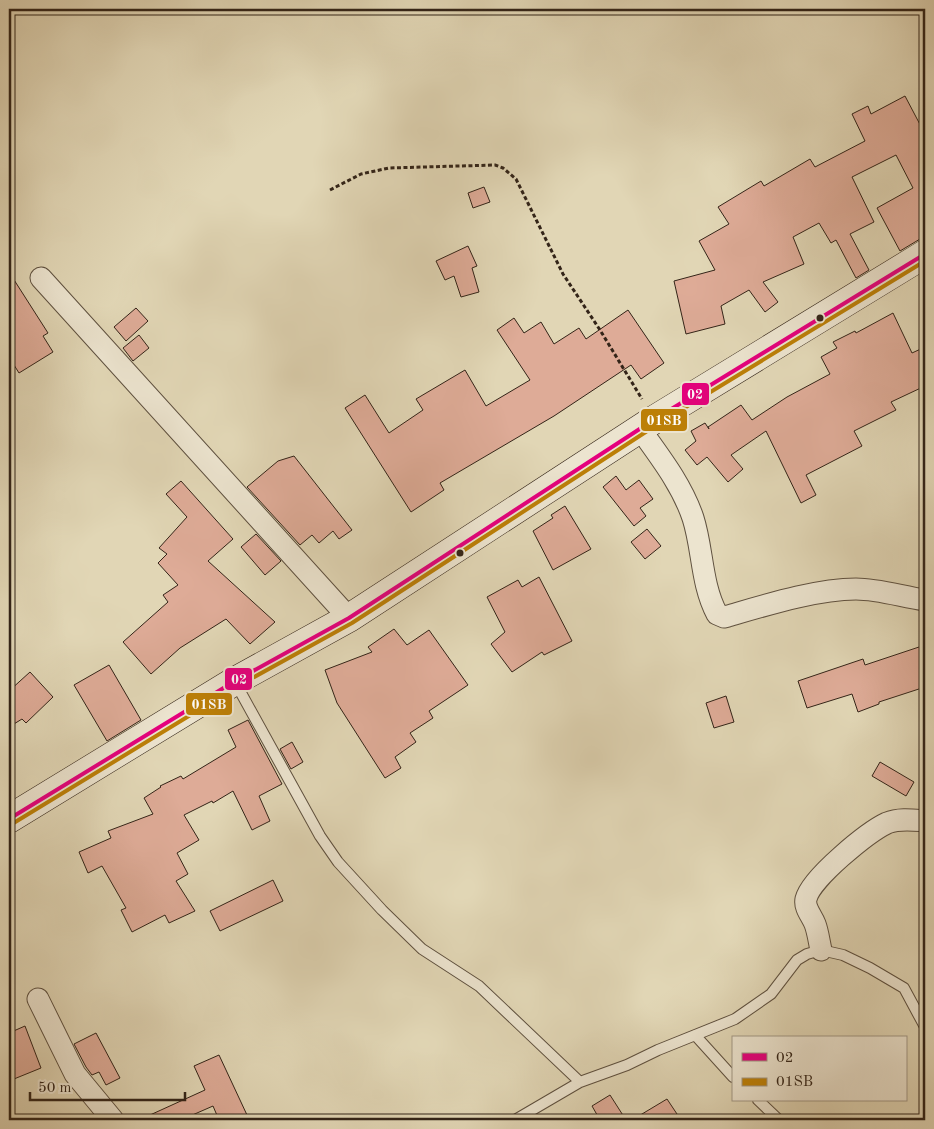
<svg xmlns="http://www.w3.org/2000/svg" width="934" height="1129" viewBox="0 0 934 1129" font-family="'Old Standard TT',serif">
	<style>
		.building { fill: #deab97; stroke: #332418 }
		.lines { fill: none; stroke-linecap: round; stroke-linejoin: round }
		.service-casing { stroke: #5e503f; stroke-width: 12 }
		.minor-casing { stroke: #5e503f; stroke-width: 23 }
		.secondary-casing { stroke: #332418; stroke-width: 29 }
		.path { stroke: #332418; stroke-width: 3; stroke-dasharray: 4 2.5; stroke-linecap: butt }
		.service { stroke: #ece4cf; stroke-width: 10 }
		.minor { stroke: #ece4cf; stroke-width: 21 }
		.secondary { stroke: #ece4cf; stroke-width: 28 }
		.bus-1-casing { stroke: #ece4cf; stroke-width: 8 }
		.bus-2-casing { stroke: #ece4cf; stroke-width: 8 }
		.bus-1 { stroke: #e5007d; stroke-width: 4 }
		.bus-2 { stroke: #bc7f07; stroke-width: 4 }
		.bus-dot { fill: #332418; stroke: #ece4cf; stroke-width: 2 }
		.line-badge { stroke: #ece4cf; stroke-width: 2 }
		.badge-label { font-size: 14px; text-anchor: middle; font-weight: bold; fill: #fff }
	</style>
	<rect width="100%" height="100%" fill="#e1d6b5"/>
	<filter id="stains"><feTurbulence type="fractalNoise" baseFrequency=".004" numOctaves="4"/><feColorMatrix values="0 0 0 0 .2 0 0 0 0 .09 0 0 0 0 .02 0 0 0 .5 -.17"/></filter>
	<radialGradient id="worn" r=".72"><stop offset=".6" stop-color="#630" stop-opacity="0"/><stop offset="1" stop-color="#630" stop-opacity=".3"/></radialGradient>
	<path class="building" d="M905,96l20,38v102l-25,15 -23,-43 36,-20 -17,-33 -44,22 22,45 -24,12 19,36 -13,8 -20,-38 -5,3 -12,-20 -26,14 11,27 -41,18 15,20 -13,10 -16,-22 -28,16 4,18 -39,10 -12,-53 41,-11 -16,-29 30,-17 -11,-17 43,-26 3,5 46,-27 5,8 50,-26 -13,-27 16,-8 3,8z
		M484,187l6,15 -17,6 -5,-15z
		M468,246l9,20 -5,2 7,24 -18,5 -7,-21 -9,4 -9,-19z
		M9,272l39,61 -5,3 10,16 -34,21 -10,-16z
		M136,308l12,13 -22,20 -12,-14z
		M628,310l36,53 -23,16 -10,-14 -77,51 -114,67 4,7 -33,22 -66,-104 20,-13 24,38 34,-23 -7,-11 49,-29 21,36 44,-26 -33,-50 17,-12 10,15 17,-11 13,22 25,-16 7,11z
		M893,313l19,40 13,-6v39l-34,16 5,8 -42,21 8,15 -56,29 10,20 -15,8 -35,-72 -35,24 12,14 -15,13 -21,-25 -10,8 -12,-15 11,-9 -5,-10 14,-8 4,6 -1,-2 33,-22 11,15 35,-23 43,-23 -9,-17 16,-9 -4,-6 22,-11 1,2z
		M139,335l10,13 -16,13 -10,-13z
		M294,456l58,74 -13,9 -6,-8 -14,12 -7,-8 -12,10 -53,-58 31,-26z
		M616,476l10,14 13,-10 14,19 -13,9 6,8 -12,10 -31,-39z
		M181,481l52,58 -25,22 67,61 -25,22 -24,-25 -46,29 -29,26 -28,-32 45,-40 -5,-7 15,-10 -20,-22 9,-9 -8,-6 28,-31 -21,-23z
		M565,506l26,43 -38,21 -20,-39 20,-13 -2,-3z
		M647,529l14,17 -16,13 -14,-17z
		M256,534l25,27 -16,14 -24,-28z
		M539,577l33,64 -28,14 -2,-3 -30,20 -21,-28 14,-12 -18,-35 31,-17 4,7z
		M394,629l13,16 22,-15 39,55 -39,26 4,7 -23,15 6,9 -21,15 6,11 -16,10 -48,-75 -12,-33 47,-18 -4,-5z
		M925,645v42l-46,15v2l-21,8 -6,-18 -45,14 -9,-27 65,-22 2,6z
		M109,665l32,55 -34,21 -33,-56z
		M30,672l23,25 -27,26 -4,-4 -13,8v-36z
		M726,696l8,26 -20,6 -8,-25z
		M248,720l34,64 -23,12 11,25 -18,9 -19,-39 -20,12 -1,-2 -28,14 15,25 -22,13 11,21 -12,7 19,30 -26,12 -4,-8 -33,17 -11,-22 5,-2 -24,-42 -14,7 -9,-21 32,-14 -3,-7 45,-17 -9,-16 17,-11 -1,-1 21,-10 2,3 53,-32 -8,-17z
		M292,742l11,20 -12,7 -11,-20z
		M880,762l34,20 -8,14 -34,-20z
		M273,880l10,21 -63,30 -10,-20z
		M25,1026l16,42 -32,13v-48z
		M96,1033l24,45 -14,7 -7,-13 -7,3 -6,-8 -12,-23z
		M219,1055l28,60 -12,5h-16l-6,-14 -32,14h-42l66,-30 -11,-24z
		M610,1095l16,25h-26l-8,-14z
		M667,1099l14,21h-49z"/>
	<g class="lines">
		<g class="service-casing">
			<path id="service" d="M235,682l85,154 18,26 44,48 40,39 57,37 101,96
				M695,1035l38,42
				M758,1100l21,20
				M515,1120l65,-38 47,-17 31,-15 77,-31 36,-25 26,-34 10,-6 14,-4 22,5 27,13 34,20 21,39"/>
		</g>
		<g class="minor-casing">
			<path id="minor" d="M41,278l308,340
				M640,429c20,28 42,56 53,89 10,31 8,66 24,96l7,3 4,-1c38,-11 89,-27 128,-27 23,0 47,8 69,11
				M821,950c-2,-9 -3,-18 -6,-26 -3,-8 -11,-16 -9,-25 5,-21 62,-67 81,-76 12,-5 26,-3 38,-2
				M38,999l37,75 38,46"/>
		</g>
		<g class="secondary-casing">
			<path id="secondary" d="M9,819l226,-138 114,-63 306,-199 270,-165"/>
		</g>
		<path class="path" d="M330,190l31,-16 28,-6 106,-3 8,3 13,11 47,95 37,56 42,69"/>
		<use href="#service" class="service"/>
		<use href="#minor" class="minor"/>
		<use href="#secondary" class="secondary"/>
		<g class="bus-1-casing">
			<path id="bus-1" d="M9,819l226,-138 114,-63 306,-199 270,-165"/>
		</g>
		<g class="bus-2-casing">
			<path id="bus-2" d="M12,824l226,-138 114,-63 306,-199 267,-163"/>
		</g>
		<use href="#bus-1" class="bus-1"/>
		<use href="#bus-2" class="bus-2"/>
	</g>
	<g class="bus-dot">
		<circle cx="820" cy="318" r="4.5"/>
		<circle cx="460" cy="553" r="4.5"/>
	</g>
	<g class="line-badge">
		<rect x="681" y="382" width="29" height="24" rx="5" fill="#e5007d"/>
		<rect x="640" y="408" width="48" height="24" rx="5" fill="#bc7f07"/>
		<rect x="224" y="667" width="29" height="24" rx="5" fill="#e5007d"/>
		<rect x="185" y="692" width="48" height="24" rx="5" fill="#bc7f07"/>
	</g>
	<g class="badge-label">
		<text x="695" y="399">02</text>
		<text x="664" y="425">01SB</text>
		<text x="239" y="684">02</text>
		<text x="209" y="709">01SB</text>
	</g>
	<rect width="934" height="1129" fill="none" stroke="#e1d6b5" stroke-width="30"/>
	<rect x="10" y="10" width="914" height="1109" fill="none" stroke="#332418" stroke-width="2.5"/>
	<rect x="15" y="15" width="904" height="1099" fill="none" stroke="#332418"/>
	<rect x="732" y="1036" width="175" height="65" fill="#ece4cf" stroke="#a29786"/>
	<rect x="742" y="1053" width="25" height="8" fill="#e5007d" stroke="#a29786"/>
	<text x="776" y="1062" font-size="15" fill="#332418">02</text>
	<rect x="742" y="1078" width="25" height="8" fill="#bc7f07" stroke="#a29786"/>
	<text x="776" y="1086" font-size="15" fill="#332418">01SB</text>
	<path d="M30 1092v8h155v-8" fill="none" stroke="#332418" stroke-width="2.5"/>
	<text x="38" y="1092" font-size="15" fill="#332418" stroke="#ece4cf" stroke-width="4" paint-order="stroke">50 m</text>
	<rect width="100%" height="100%" filter="url(#stains)"/>
	<rect width="100%" height="100%" fill="url(#worn)"/>
</svg>
